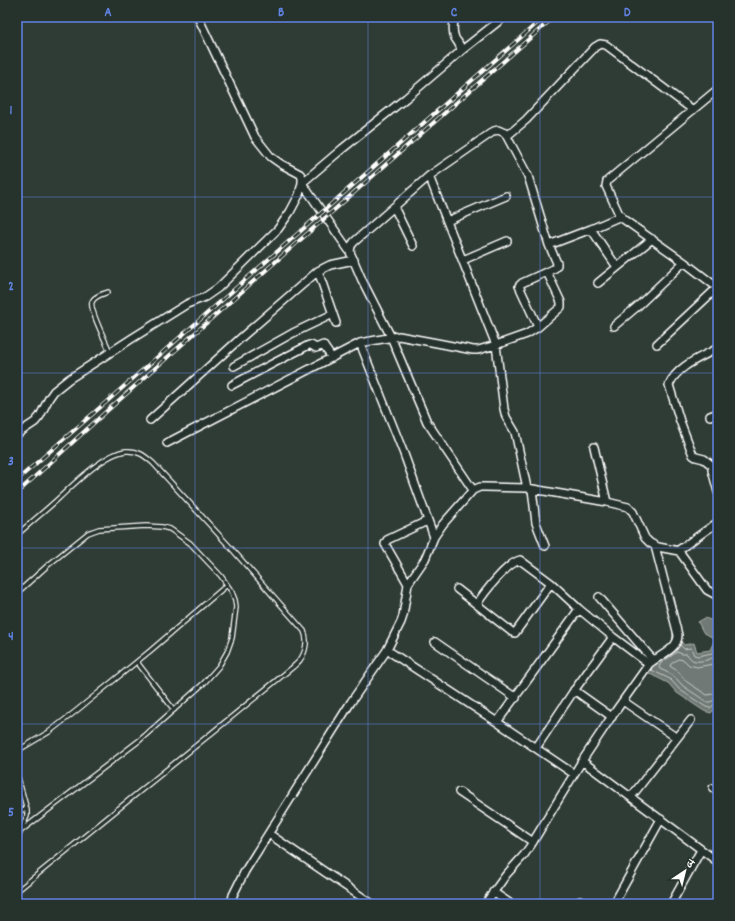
<svg xmlns="http://www.w3.org/2000/svg" width="735" height="921" viewBox="0 0 735 921" font-family="Dekko,'Playpen Sans Deva',sans-serif">
	<style>
		.water { fill: #707975; stroke: #a9afac }
		.lines { fill: none; stroke-linecap: round; stroke-linejoin: round }
		.shore { stroke: #c6c9c8; stroke-width: 1 }
		.lane-casing { stroke: #fff; stroke-width: 6 }
		.street-casing { stroke: #fff; stroke-width: 10 }
		.lane { stroke: #26332d; stroke-width: 3.5 }
		.street { stroke: #26332d; stroke-width: 7 }
		.rail-casing { stroke: #fff; stroke-width: 4 }
		.rail { stroke: #26332d; stroke-width: 2.5; stroke-dasharray: 8; stroke-linecap: butt }
		.grid { fill: none; stroke: #6183e4; stroke-width: 1; stroke-opacity: 0.55 }
		.neatline { fill: none; stroke: #6183e4; stroke-width: 1.5 }
		.grid-label { font-size: 13px; text-anchor: middle; font-weight: bold; fill: #6183e4 }
	</style>
	<rect width="100%" height="100%" fill="#2f3b35"/>
	<filter id="ink" filterUnits="userSpaceOnUse"><feTurbulence type="fractalNoise" baseFrequency=".025" numOctaves="2"/><feDisplacementMap in="SourceGraphic" scale="8" xChannelSelector="R" yChannelSelector="G"/><feConvolveMatrix kernelMatrix="1 2 1 2 8 2 1 2 1" color-interpolation-filters="sRGB"/></filter>
	<g filter="url(#ink)">
		<path class="water" d="M705,618l11,4 2,-3v87l-7,7 -7,-2 -27,-18 -9,-10 -18,-9 -5,-6 27,-24 1,-13 11,14 10,-2 3,9 13,-2 5,-11 -12,-7 -5,-10z"/>
		<g class="lines">
			<path class="shore" d="M680,645l4,4 7,-1 3,7 4,1 14,-3 6,-11
				M718,654c-4,5 -16,8 -23,7 -4,-1 -6,-4 -8,-7h-5l-5,-2 -16,11 -2,4 1,2 13,6 10,11 24,16c4,1 7,-3 11,-3
				M718,662l-5,2 -16,3 -8,-2 -5,-5 -6,-1 -7,5 -1,2 1,1 7,4 9,11 20,13 11,-2
				M651,669l2,2 17,8 10,11 26,17 4,1 5,-4h3"/>
			<g class="lane-casing">
				<path id="lane" d="M108,292c-5,2 -14,4 -16,10 -3,7 15,42 18,50
					M17,535c14,-13 28,-24 42,-37 15,-14 46,-45 67,-47 12,-1 19,5 27,12l78,85 73,83c4,9 2,21 -4,29 -2,3 -5,5 -7,7l-276,224
					M17,593l30,-27 41,-33 11,-4 47,-3 16,1 8,2 20,14 31,33 11,16 3,8 1,7 -4,31 -5,14 -8,14 -15,17 -64,57 -118,90
					M137,662l37,48
					M17,751l32,-19 27,-21 74,-60 77,-66
					M17,774l10,36v6l-10,24
					M17,809l10,1"/>
			</g>
			<g class="street-casing">
				<path id="street" d="M461,51l43,-34
					M718,89l-111,92 -1,5 13,28 4,5 61,43 34,26
					M507,136l19,-16 69,-73 5,-3 6,1 87,65
					M429,176l67,169 8,64 2,8 9,15 12,56
					M394,207l19,39
					M447,221l59,-25
					M591,229l26,38
					M549,245l42,-16 30,-13
					M350,252l-48,-69 40,-34 64,-51 54,-46 1,-1c0,-6 -3,-8 -6,-13 -3,-7 -2,-14 0,-21
					M463,260l44,-19
					M318,271l18,52
					M598,283l54,-44
					M614,326l25,-21 45,-43
					M360,343l39,-7 38,7 36,7h5l18,-5 31,-11 11,-7 23,-20v-5l-14,-30
					M657,344l60,-56
					M234,366l59,-33 40,-19
					M232,385l40,-21 37,-19h2l5,3 7,-3 9,13
					M710,416l8,-3
					M150,420l93,-84 75,-65 12,-6 24,-5
					M17,434l18,-12 5,-6 9,-18 5,-7 15,-12 62,-40 56,-35 18,-7 13,-9 60,-59 12,-17 9,-17 3,-12v-6l-2,-3 -19,-10 -10,-7 -16,-20 -57,-120
					M167,443l193,-100 44,111 30,83 -9,22 -13,19 -4,6 -5,32 -2,6 -14,28 -36,52 -106,169 -12,24 -2,9
					M594,447l13,55
					M718,464l-4,3 -2,3 6,22
					M714,467l-10,-8 -8,-2 -3,-2 -13,-34 -11,-36c8,-19 31,-27 49,-37
					M532,489l4,34 9,23
					M473,490l-46,-68 -36,-85 -29,-57 -12,-28 1,-6 3,-4 75,-66 65,-45 4,-1 7,3 23,43 21,69 8,18v2l-2,3 -33,15 -3,3 19,41
					M718,522l-38,27 -1,2 28,39 11,6
					M434,537l9,-13 30,-34 7,-3h5l42,1 80,14 21,5 5,5 12,26 5,5 8,4 21,4
					M408,584l-23,-40 2,-4 40,-19
					M457,589l55,43 3,1 36,-50
					M599,597l54,63
					M477,604c7,-11 30,-41 43,-44l31,23 28,26 34,28 36,27
					M435,642l81,56
					M387,650l110,72 77,52
					M574,690l38,27
					M623,701l54,37
					M497,722l82,-113
					M536,748l37,-56 40,-55
					M582,761l136,101
					M713,788l5,3
					M459,792l74,50
					M631,797l60,-77
					M269,834l103,70
					M493,892l18,12
					M617,898l44,-79
					M485,904l21,-29 18,-20 7,-10 51,-84 28,-42 39,-55c10,-9 29,-14 29,-29l-23,-89
					M579,904l1,-3
					M671,904l30,-54"/>
			</g>
			<use href="#lane" class="lane"/>
			<use href="#street" class="street"/>
			<g class="rail-casing">
				<path id="rail" d="M17,480l87,-76 440,-387
					M17,493l92,-84 216,-191 229,-201"/>
			</g>
			<use href="#rail" class="rail"/>
		</g>
	</g>
	<path class="grid" d="M195,17v887M368,17v887M540,17v887M17,197h701M17,373h701M17,548h701M17,724h701"/>
	<rect width="735" height="921" fill="none" stroke="#26332d" stroke-width="44"/>
	<g transform="translate(685 871) rotate(35)" stroke="#26332d" stroke-width="3" paint-order="stroke">
	<path d="M0-3L7 15L0 10L-7 15Z" fill="#ffffff"/>
	<text y="-6" font-size="11" font-weight="bold" text-anchor="middle" fill="#ffffff">उ</text>
	</g>
	<rect x="22" y="22" width="691" height="877" class="neatline"/>
	<g class="grid-label">
		<text x="108" y="16">A</text>
		<text x="281" y="16">B</text>
		<text x="454" y="16">C</text>
		<text x="627" y="16">D</text>
		<text x="11" y="114">1</text>
		<text x="11" y="290">2</text>
		<text x="11" y="465">3</text>
		<text x="11" y="640">4</text>
		<text x="11" y="816">5</text>
	</g>
</svg>
